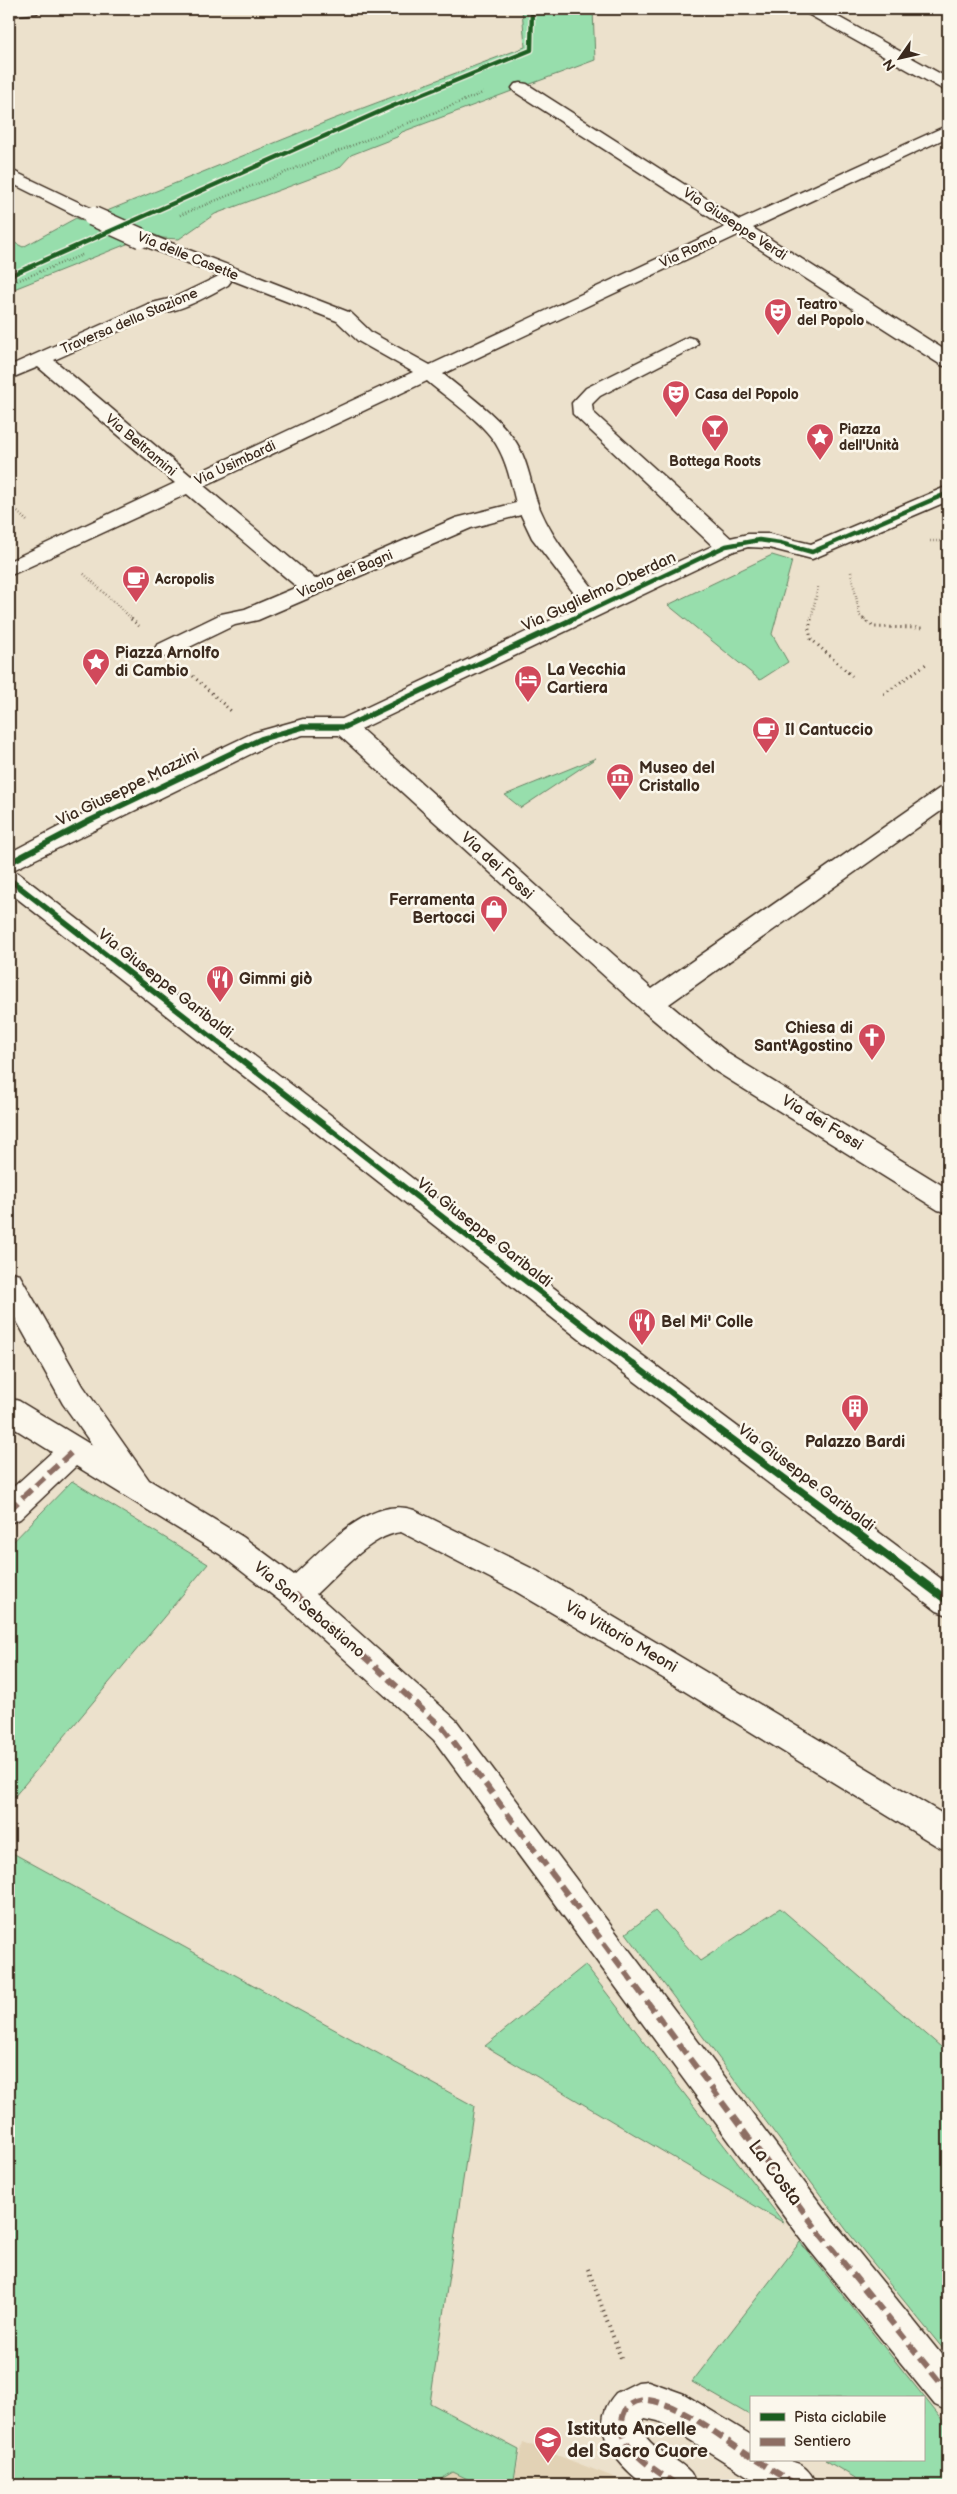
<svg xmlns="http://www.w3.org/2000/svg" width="957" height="2494" viewBox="0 0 957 2494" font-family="'Balsamiq Sans',sans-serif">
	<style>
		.built { fill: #e2d2b5 }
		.green { fill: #97deac; stroke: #698465 }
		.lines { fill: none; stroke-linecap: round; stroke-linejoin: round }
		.lane-casing { stroke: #3b2a1e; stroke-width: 3 }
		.street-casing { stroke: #3b2a1e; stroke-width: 3 }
		.secondary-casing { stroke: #3b2a1e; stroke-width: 3 }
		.path-far2 { stroke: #3b2a1e; stroke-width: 2.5; stroke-dasharray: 0.5 2.5; stroke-linecap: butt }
		.path-far1 { stroke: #3b2a1e; stroke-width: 3; stroke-dasharray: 1 4; stroke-linecap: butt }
		.path { stroke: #3b2a1e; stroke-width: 4; stroke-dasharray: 1 4.5; stroke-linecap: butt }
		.lane { fill: #fbf7ec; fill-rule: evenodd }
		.street { fill: #fbf7ec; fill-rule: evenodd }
		.secondary { fill: #fbf7ec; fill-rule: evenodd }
		.street-bridge-casing { stroke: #3b2a1e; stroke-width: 22; stroke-linecap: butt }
		.street-bridge { stroke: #fbf7ec; stroke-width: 19 }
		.quiet { stroke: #8d6e63; stroke-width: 6; stroke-dasharray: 12 6; stroke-linecap: butt }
		.cycleway-far2-casing { stroke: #fbf7ec; stroke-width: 7 }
		.cycleway-far1-casing { stroke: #fbf7ec; stroke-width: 9 }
		.cycleway-casing { stroke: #fbf7ec; stroke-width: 11 }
		.cycleway-far2 { stroke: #1b5e20; stroke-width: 4.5 }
		.cycleway-far1 { stroke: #1b5e20; stroke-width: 5.5 }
		.cycleway { stroke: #1b5e20; stroke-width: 8 }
		.labels { text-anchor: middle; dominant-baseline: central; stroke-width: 5; stroke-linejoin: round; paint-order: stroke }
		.far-street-label { font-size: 14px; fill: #3b2a1e; stroke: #fbf7ec }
		.far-poi-label { font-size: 14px; font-weight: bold; fill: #3b2a1e; stroke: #fbf7ec; text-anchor: start }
		.street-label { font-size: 16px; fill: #3b2a1e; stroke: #fbf7ec }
		.poi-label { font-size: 16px; font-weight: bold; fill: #3b2a1e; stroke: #fbf7ec; text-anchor: start }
		.near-street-label { font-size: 19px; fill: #3b2a1e; stroke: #fbf7ec }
		.near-poi-label { font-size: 19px; font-weight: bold; fill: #3b2a1e; stroke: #fbf7ec; text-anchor: start }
	</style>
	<rect width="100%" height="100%" fill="#ece1cc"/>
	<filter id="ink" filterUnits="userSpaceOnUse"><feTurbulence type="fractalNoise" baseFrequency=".02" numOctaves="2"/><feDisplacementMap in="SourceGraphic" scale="10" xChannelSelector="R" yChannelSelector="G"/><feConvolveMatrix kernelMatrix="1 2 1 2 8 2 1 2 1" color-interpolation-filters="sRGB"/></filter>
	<g filter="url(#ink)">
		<path class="built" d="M523,2442l111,43h-121z
			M453,2472l27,13h-49z"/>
		<path class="green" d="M522,9h71l2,51 -193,72 -5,5 -46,18 -12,13 -124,46 -36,25 -17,-1 -60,-25 229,-93 194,-73z
			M76,218l56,24 -123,49v-51l14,7z
			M772,555l20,6 -20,73 16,28 -28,18 -92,-75z
			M596,758l-75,50 -16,-13z
			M72,1481l136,83 -199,239v-257z
			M9,1851l465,255 -44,297 89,47 -6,35h-33l-27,-13 -22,13h-422z
			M780,1908l168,145v302l-100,-123 -222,-299 29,-22 45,50z
			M585,1965l199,258 -299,-177z
			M800,2242l148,185v58h-81l-42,-25h98v-62h-172v18l-59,-34z"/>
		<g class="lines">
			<g class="lane-casing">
				<path id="lane" d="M221,275l7,2 3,4 -3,4c-21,11 -56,33 -80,27l-3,-4 3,-4 25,-6z
					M688,337l7,2 3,4 -3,4 -95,49 -8,8 1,8 141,129 3,5 -3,5 -8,2 -8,-2 -145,-137 -1,-11 14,-15z"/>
			</g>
			<g class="street-casing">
				<path id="street" d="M804,9h20l124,69v12l-6,-1 -136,-76z
					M521,83l6,1 213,136 208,-95v12l-195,91 195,124v15l-7,-2 -203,-130 -295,139c24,20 52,39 70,64 16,21 17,48 27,71 14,33 38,60 60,88l130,-59 18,-4h21l42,10 137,-58v15l-136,58 -43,-11 -21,-1 -14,4 -373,178 291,260 288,-201 8,-2v20l-279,198 61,51 218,134v24l-10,-3 -226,-141 -70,-59 -303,-275h-36l-34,10 -258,126 7,2 585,453 345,258v31l-11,-4 -354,-269 -574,-450v-39l72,-38 172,-82 50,-14h39l241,-114 -51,-67 -11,-23 -50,13 -213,92 -23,5 -62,30 -8,2 -8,-2 -3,-5 3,-5 64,-31 24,-5 52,-22 -110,-93 -178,82v-15l166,-78 -137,-116 -29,12v-13l139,-62h14l3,4 -3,4 -108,48 137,116 222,-104 -55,-31 -21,-20 -203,-79 -2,-4 2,-4h14l203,79 21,20 58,32 295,-138 -210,-135 -3,-4 3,-4zM427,381c21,18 55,40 69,63 11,18 15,39 20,59l-60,15 -141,61 -111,-93z
					M9,169l90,43 2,4 -2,4h-14l-76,-38z
					M9,1271l10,3 64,112 66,94 94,57 51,38c29,-26 77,-81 120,-65l123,61 411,246v34l-11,-5 -269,-165 -153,-90 -114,-59c-30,3 -63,42 -85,62l140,126 378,502 114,141v48l-13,-6 -127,-157 -374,-508 -150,-136 -63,-49 -145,-89 -56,53 -11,4v-32l43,-39 -43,-27v-27l10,3 74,45 -30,-42 -54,-97z
					M648,2381l36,13 67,41v25c27,0 54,-6 65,25h-54l-91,-57 -13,-7 -13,-3 -5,5c4,25 34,32 49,48 4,3 5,10 7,14h-51c-29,-21 -60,-58 -29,-92l22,-11z"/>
			</g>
			<g class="secondary-casing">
				<path id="secondary" d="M9,9h30l-2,4 -28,3z"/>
			</g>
			<path class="path-far2" d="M180,215l305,-123
				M9,284l73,-29
				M9,504l19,18
				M930,541h18
				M851,572l9,44 5,4
				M84,574l49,46
				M811,620l7,-33"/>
			<path class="path-far1" d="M131,619l8,7
				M811,619l-2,10 2,10 41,37
				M863,619l11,8 49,1
				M193,676l38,35
				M884,694l42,-30"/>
			<path class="path" d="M588,2269l33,89"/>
			<use href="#lane" class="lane"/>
			<use href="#street" class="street"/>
			<use href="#secondary" class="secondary"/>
			<g class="street-bridge-casing">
				<path id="street-bridge" d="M92,216l49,22"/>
			</g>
			<use href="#street-bridge" class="street-bridge"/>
			<path class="quiet" d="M9,1510l65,-60
				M295,1594l150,136 376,505 127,157
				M756,2460l41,25
				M677,2485c-22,-16 -68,-40 -52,-74 4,-8 15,-12 23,-11 33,4 75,39 103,57"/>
			<g class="cycleway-far2-casing">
				<path id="cycleway-far2" d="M9,276l379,-168 143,-58 1,-41
					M570,620l156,-74 33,-6 21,3 32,9 136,-59"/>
			</g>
			<g class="cycleway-far1-casing">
				<path id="cycleway-far1" d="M9,863l80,-42 172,-82 42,-12h42l228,-108
					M9,879l467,364 245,188"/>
			</g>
			<g class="cycleway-casing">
				<path id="cycleway" d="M719,1430l229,171"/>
			</g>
			<use href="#cycleway-far2" class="cycleway-far2"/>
			<use href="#cycleway-far1" class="cycleway-far1"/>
			<use href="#cycleway" class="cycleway"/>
		</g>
	</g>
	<defs>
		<g id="theatre-pin" transform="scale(1.4375)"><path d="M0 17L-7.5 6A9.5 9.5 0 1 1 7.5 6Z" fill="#d1495b" stroke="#fbf7ec"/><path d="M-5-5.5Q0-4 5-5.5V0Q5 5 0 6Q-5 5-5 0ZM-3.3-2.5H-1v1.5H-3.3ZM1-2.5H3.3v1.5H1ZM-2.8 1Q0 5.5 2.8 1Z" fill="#fff"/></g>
		<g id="bar-pin" transform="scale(1.4375)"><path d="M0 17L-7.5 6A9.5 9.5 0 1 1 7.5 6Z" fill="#d1495b" stroke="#fbf7ec"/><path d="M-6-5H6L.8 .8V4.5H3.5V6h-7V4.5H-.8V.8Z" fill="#fff"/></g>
		<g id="sight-pin" transform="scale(1.4375)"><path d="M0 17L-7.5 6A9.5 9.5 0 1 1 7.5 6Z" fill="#d1495b" stroke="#fbf7ec"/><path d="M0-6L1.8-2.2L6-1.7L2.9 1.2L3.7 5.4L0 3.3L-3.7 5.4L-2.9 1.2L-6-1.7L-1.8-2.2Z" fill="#fff"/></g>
		<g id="cafe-pin" transform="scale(1.4375)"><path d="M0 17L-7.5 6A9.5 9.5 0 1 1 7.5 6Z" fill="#d1495b" stroke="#fbf7ec"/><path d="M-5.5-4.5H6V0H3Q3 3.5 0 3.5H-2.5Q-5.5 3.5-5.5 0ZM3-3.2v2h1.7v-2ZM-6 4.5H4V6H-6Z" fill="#fff"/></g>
		<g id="hotel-pin" transform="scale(1.4375)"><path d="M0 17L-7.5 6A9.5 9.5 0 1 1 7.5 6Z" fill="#d1495b" stroke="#fbf7ec"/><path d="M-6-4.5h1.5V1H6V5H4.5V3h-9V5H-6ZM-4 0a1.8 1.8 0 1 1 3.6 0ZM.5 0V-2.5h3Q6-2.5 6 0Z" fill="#fff"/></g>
		<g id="museum-pin" transform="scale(1.4375)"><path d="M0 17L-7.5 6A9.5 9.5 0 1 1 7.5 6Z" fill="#d1495b" stroke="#fbf7ec"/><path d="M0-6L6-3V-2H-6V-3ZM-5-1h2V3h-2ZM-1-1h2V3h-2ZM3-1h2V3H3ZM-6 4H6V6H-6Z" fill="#fff"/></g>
		<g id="shop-pin" transform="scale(1.4375)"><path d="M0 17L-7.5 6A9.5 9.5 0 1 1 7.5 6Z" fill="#d1495b" stroke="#fbf7ec"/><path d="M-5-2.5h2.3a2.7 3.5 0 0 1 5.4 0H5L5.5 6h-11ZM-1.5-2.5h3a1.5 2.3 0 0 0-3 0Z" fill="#fff"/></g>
		<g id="restaurant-pin" transform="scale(1.4375)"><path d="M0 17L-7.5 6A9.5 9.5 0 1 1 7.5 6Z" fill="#d1495b" stroke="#fbf7ec"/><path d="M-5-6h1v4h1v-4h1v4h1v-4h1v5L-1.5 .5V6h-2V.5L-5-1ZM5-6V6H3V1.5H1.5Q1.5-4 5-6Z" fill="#fff"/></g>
		<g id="church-pin" transform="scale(1.4375)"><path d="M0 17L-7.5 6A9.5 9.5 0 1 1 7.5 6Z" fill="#d1495b" stroke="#fbf7ec"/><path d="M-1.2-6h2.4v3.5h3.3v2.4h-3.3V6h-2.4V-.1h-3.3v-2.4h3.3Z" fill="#fff"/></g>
		<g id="building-pin" transform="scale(1.4375)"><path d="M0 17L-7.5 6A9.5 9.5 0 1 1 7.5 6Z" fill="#d1495b" stroke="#fbf7ec"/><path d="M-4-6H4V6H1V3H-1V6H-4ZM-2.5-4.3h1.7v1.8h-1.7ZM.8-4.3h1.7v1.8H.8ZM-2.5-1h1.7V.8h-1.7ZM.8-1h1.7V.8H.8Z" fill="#fff"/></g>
		<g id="school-pin" transform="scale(1.4375)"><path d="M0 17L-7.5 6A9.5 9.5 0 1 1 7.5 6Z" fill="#d1495b" stroke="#fbf7ec"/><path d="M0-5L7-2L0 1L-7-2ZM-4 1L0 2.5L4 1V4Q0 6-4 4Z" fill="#fff"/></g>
	</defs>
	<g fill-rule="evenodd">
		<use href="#theatre-pin" x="778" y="312"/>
		<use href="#theatre-pin" x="676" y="394"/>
		<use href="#bar-pin" x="715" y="428"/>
		<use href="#sight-pin" x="820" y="437"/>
		<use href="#cafe-pin" x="136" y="579"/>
		<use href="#sight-pin" x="96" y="662"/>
		<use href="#hotel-pin" x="528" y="679"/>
		<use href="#cafe-pin" x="766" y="730"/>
		<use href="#museum-pin" x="620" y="777"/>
		<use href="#shop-pin" x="494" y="909"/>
		<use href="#restaurant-pin" x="220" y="979"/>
		<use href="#church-pin" x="872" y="1037"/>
		<use href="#restaurant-pin" x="642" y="1322"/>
		<use href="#building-pin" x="855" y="1408"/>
		<use href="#school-pin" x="548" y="2440"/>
	</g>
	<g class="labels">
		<g class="far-street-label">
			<text transform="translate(735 224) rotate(33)">Via Giuseppe Verdi</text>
			<text transform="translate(688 251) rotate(-25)">Via Roma</text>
			<text transform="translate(188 256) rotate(22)">Via delle Casette</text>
			<text transform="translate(129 321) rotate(-23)">Traversa della Stazione</text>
			<text transform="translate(141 445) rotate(40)">Via Beltramini</text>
			<text transform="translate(235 463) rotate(-25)">Via Usimbardi</text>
			<text transform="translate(345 574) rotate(-23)">Vicolo dei Bagni</text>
		</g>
		<g class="far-poi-label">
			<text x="797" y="304">Teatro<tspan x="797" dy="16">del Popolo</tspan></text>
			<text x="695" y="394">Casa del Popolo</text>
			<text x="839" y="429">Piazza<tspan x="839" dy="16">dell'Unità</tspan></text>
			<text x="715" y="461" text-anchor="middle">Bottega Roots</text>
			<text x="155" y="579">Acropolis</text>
		</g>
		<g class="street-label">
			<text transform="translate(599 592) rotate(-25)">Via Guglielmo Oberdan</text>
			<text transform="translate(128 788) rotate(-26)">Via Giuseppe Mazzini</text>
			<text transform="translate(497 866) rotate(42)">Via dei Fossi</text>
			<text transform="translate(165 984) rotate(38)">Via Giuseppe Garibaldi</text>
			<text transform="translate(822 1123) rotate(31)">Via dei Fossi</text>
			<text transform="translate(484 1233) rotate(38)">Via Giuseppe Garibaldi</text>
			<text transform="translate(806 1478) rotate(37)">Via Giuseppe Garibaldi</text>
			<text transform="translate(309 1610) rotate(40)">Via San Sebastiano</text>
			<text transform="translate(621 1637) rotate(30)">Via Vittorio Meoni</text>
		</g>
		<g class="poi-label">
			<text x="115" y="653">Piazza Arnolfo<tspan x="115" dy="18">di Cambio</tspan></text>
			<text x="547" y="670">La Vecchia<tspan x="547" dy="18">Cartiera</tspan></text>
			<text x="785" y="730">Il Cantuccio</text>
			<text x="639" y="768">Museo del<tspan x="639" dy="18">Cristallo</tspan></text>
			<text x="475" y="900" text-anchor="end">Ferramenta<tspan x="475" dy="18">Bertocci</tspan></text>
			<text x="239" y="979">Gimmi giò</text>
			<text x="853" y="1028" text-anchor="end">Chiesa di<tspan x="853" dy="18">Sant'Agostino</tspan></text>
			<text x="661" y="1322">Bel Mi' Colle</text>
			<text x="855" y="1442" text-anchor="middle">Palazzo Bardi</text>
		</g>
		<g class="near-street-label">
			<text transform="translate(775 2173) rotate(53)">La Costa</text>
		</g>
		<g class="near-poi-label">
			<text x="567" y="2429">Istituto Ancelle<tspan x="567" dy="22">del Sacro Cuore</tspan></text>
		</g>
	</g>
	<rect width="957" height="2494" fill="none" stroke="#fbf7ec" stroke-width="30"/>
	<rect x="15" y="15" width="927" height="2464" fill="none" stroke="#3b2a1e" stroke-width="2" filter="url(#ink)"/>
	<rect x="750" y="2396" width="175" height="65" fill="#fbf7ec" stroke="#aea59a"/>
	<rect x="760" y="2413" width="25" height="8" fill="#1b5e20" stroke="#aea59a"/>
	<text x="794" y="2422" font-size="15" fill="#3b2a1e">Pista ciclabile</text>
	<rect x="760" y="2438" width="25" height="8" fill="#8d6e63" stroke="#aea59a"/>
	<text x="794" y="2446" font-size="15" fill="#3b2a1e">Sentiero</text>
	<g transform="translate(900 58) rotate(236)" stroke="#fbf7ec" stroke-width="4" paint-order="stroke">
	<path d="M0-4L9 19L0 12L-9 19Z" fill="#3b2a1e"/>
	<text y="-8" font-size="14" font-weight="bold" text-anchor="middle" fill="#3b2a1e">N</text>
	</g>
</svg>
